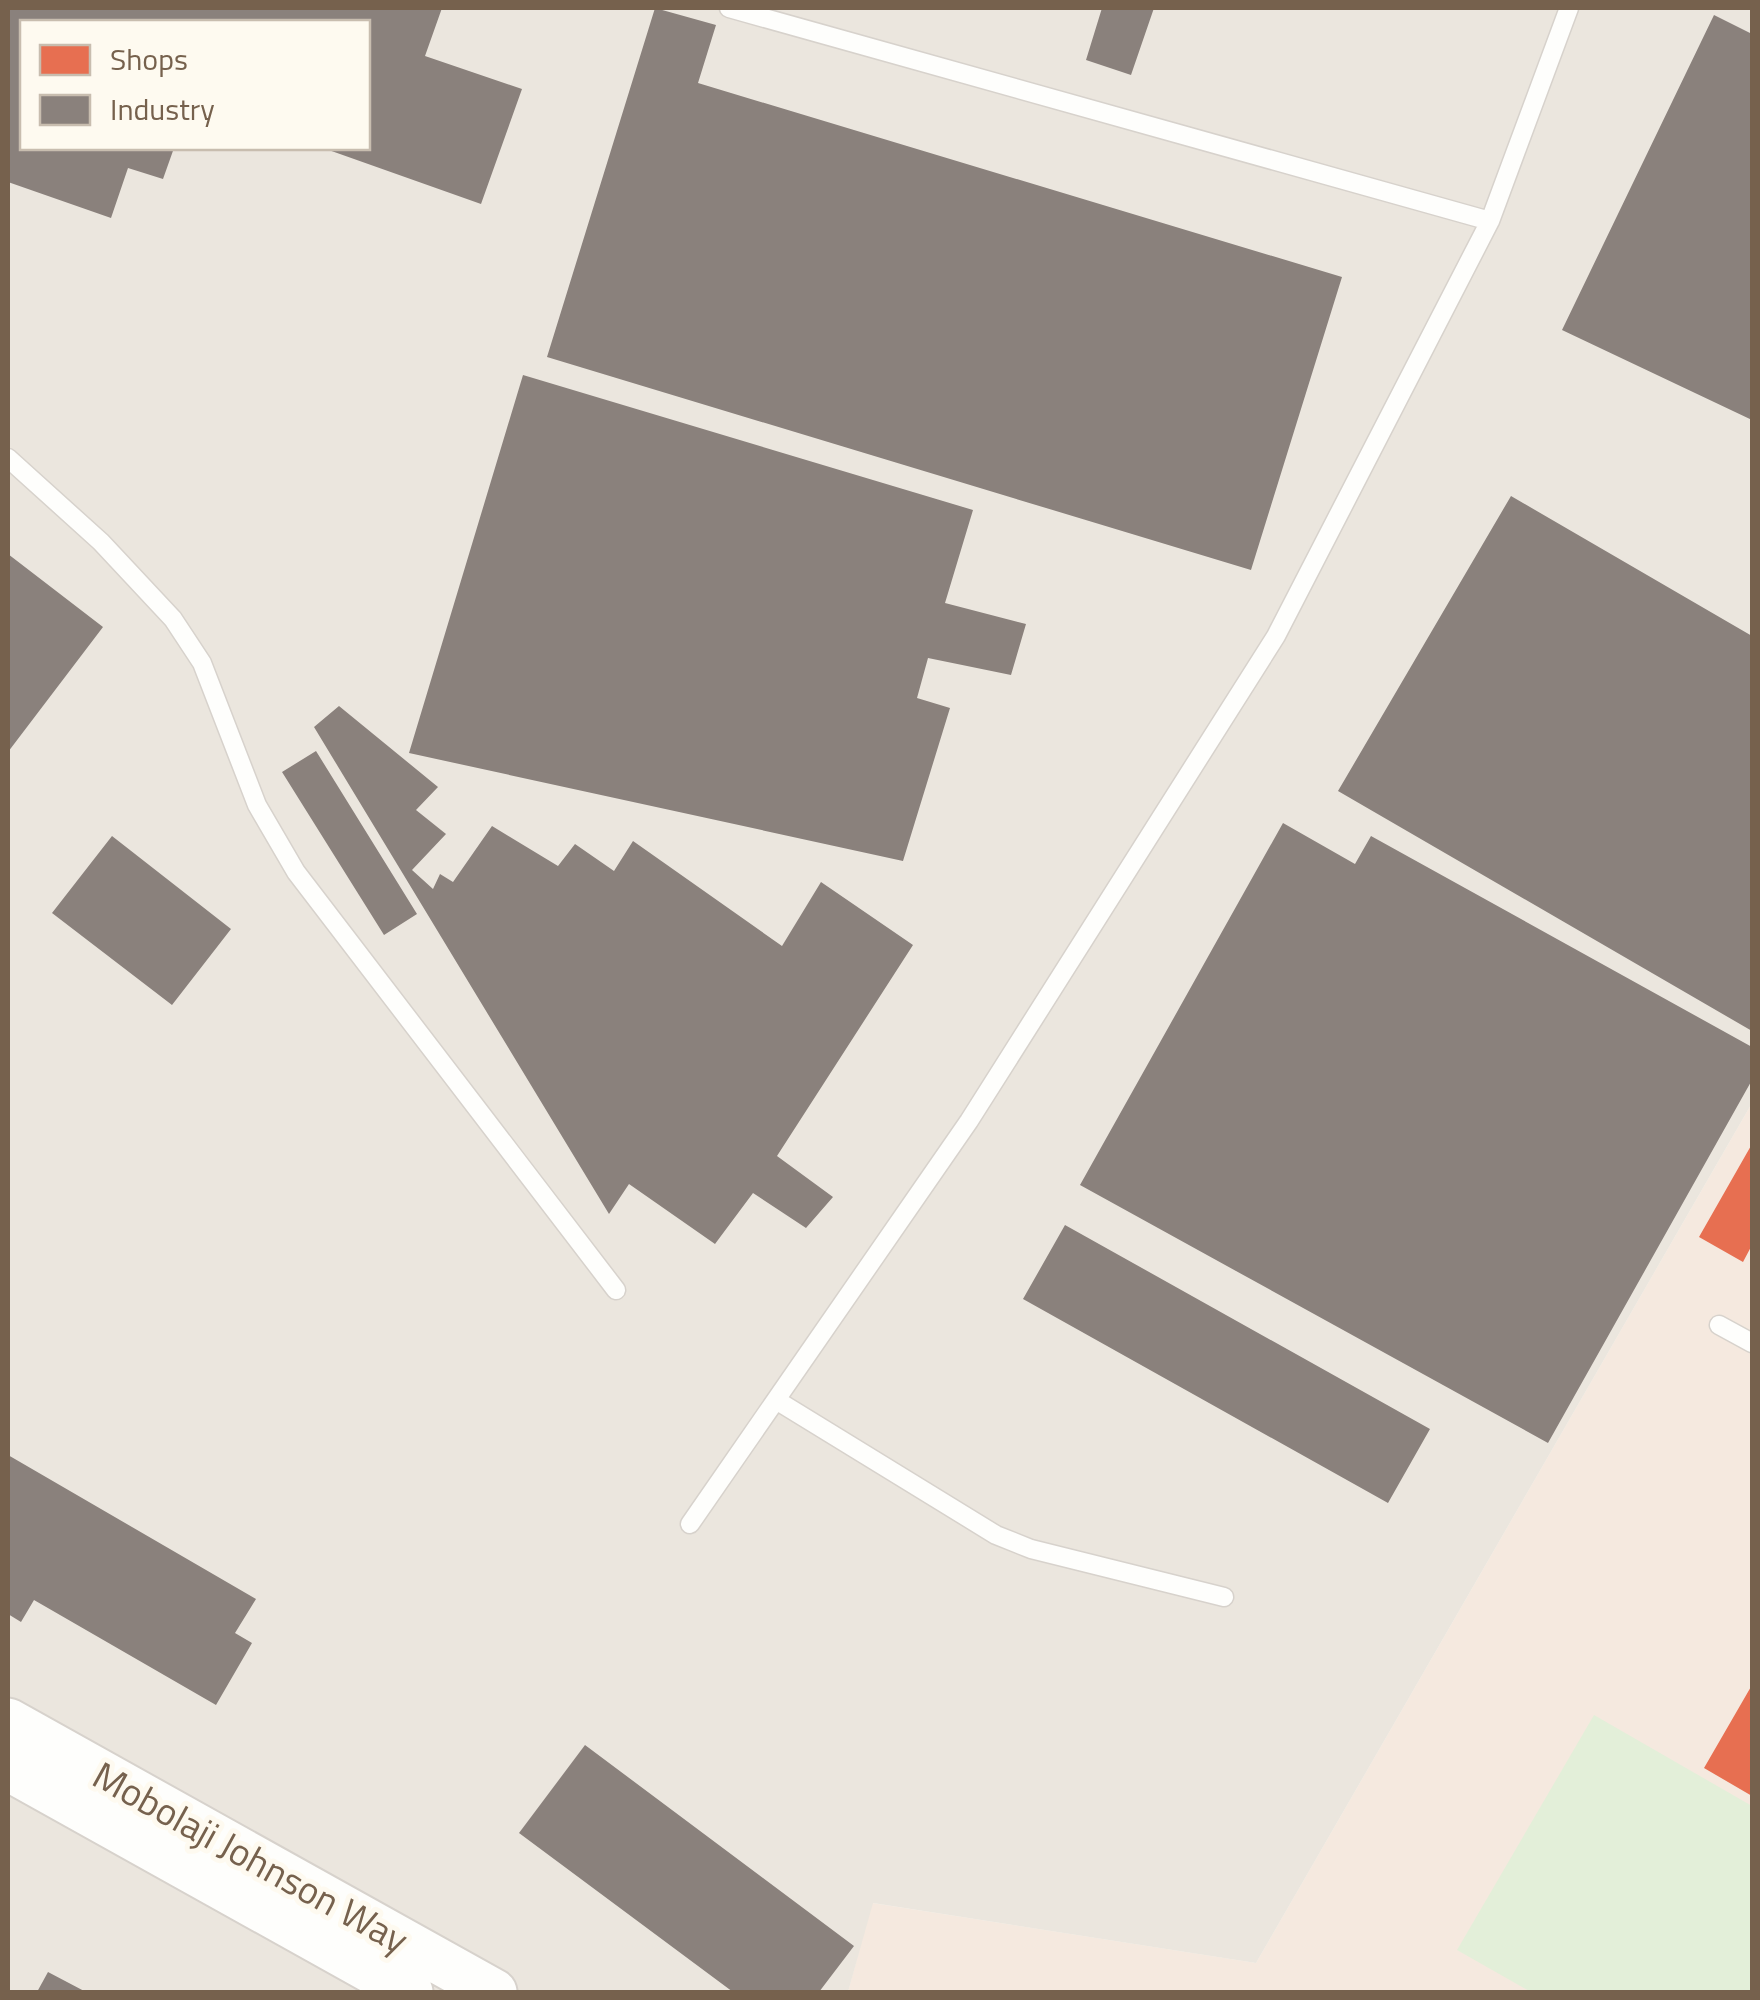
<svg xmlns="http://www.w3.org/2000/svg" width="1760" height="2000" viewBox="0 0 1760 2000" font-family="'Titillium Web',sans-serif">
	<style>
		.commercial { fill: #f5e9df }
		.industrial { fill: #ebe6de; fill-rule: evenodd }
		.green { fill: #e3efd9 }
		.shops { fill: #e76f51 }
		.industry { fill: #8a817c }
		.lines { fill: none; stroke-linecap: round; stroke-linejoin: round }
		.service-casing { stroke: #d7d2cc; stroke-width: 21 }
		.tertiary-casing { stroke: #d7d2cc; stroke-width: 49 }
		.service { stroke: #fefefc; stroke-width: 18 }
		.tertiary { stroke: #fefefc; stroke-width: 45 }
		.labels { text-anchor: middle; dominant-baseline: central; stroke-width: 10; stroke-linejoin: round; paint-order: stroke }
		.street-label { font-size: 38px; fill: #76614d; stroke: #fefaf0 }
	</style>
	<rect width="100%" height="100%" fill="#f8f5ee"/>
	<path class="commercial" d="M1752,1103v889h-904l24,-89 384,60z"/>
	<path class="industrial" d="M8,8h1744v1095l-496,860 -383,-60 -25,89h-840zM22,22h346v126h-346z"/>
	<path class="green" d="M1594,1715l158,91v186h-221l-74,-42z"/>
	<path class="shops" d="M1752,1144v101l-9,17 -44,-25z
		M1752,1685v111l-48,-28z"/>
	<path class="industry" d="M8,8h434l-17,48 97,33 -41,115 -158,-56h45v-126h-346v126h152l-11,31 -35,-11 -17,50 -103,-36z
		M655,8l61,17 -18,58 644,194 -91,293 -704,-213z
		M1102,8h52l-23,67 -45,-15z
		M1714,15l38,19v386l-190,-90z
		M523,375l450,135 -28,93 81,21 -15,51 -83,-17 -11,40 33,10 -47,153 -494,-108z
		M1511,496l241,140v395l-414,-240z
		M8,554l95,73 -95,125z
		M339,706l99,81 -22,23 30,24 -34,36 21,19 7,-15 13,8 39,-56 66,40 17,-22 39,27 19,-30 149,105 39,-64 92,63 -136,211 56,41 -27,31 -53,-35 -38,51 -86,-60 -20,30 -295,-487z
		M316,751l101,163 -33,21 -102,-163z
		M1283,823l72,41 16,-28 381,211v33l-204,363 -468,-258z
		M112,836l119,93 -59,76 -120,-92z
		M1065,1225l365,204 -42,74 -365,-204z
		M8,1455l248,144 -21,34 17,10 -36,62 -182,-105 -13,22 -13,-8z
		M585,1745l269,201 -35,46h-86l-214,-159z
		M48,1972l38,20h-49z"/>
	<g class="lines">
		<g class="service-casing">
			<path id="service" d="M729,8l761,213
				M8,458l93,84 72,77 29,44 55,142 39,67 320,418
				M1719,1325l33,18
				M776,1400l220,135 35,14 193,48
				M690,1524l279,-403 307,-485 214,-415 79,-213"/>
		</g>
		<g class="tertiary-casing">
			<path id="tertiary" d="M8,1721l486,271
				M8,1768l402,224"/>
		</g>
		<use href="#service" class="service"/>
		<use href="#tertiary" class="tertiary"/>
	</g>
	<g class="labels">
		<g class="street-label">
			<text transform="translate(251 1857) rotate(29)">Mobolaji Johnson Way</text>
		</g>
	</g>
	<rect width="1760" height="2000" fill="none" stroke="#76614d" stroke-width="20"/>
	<rect x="20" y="20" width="350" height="130" fill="#fefaf0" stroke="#c8bdaf" stroke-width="2.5"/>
	<rect x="40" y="45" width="50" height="30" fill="#e76f51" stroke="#c8bdaf" stroke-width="2.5"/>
	<text x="110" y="70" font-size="30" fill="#76614d">Shops</text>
	<rect x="40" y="95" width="50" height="30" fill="#8a817c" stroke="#c8bdaf" stroke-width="2.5"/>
	<text x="110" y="120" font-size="30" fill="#76614d">Industry</text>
</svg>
